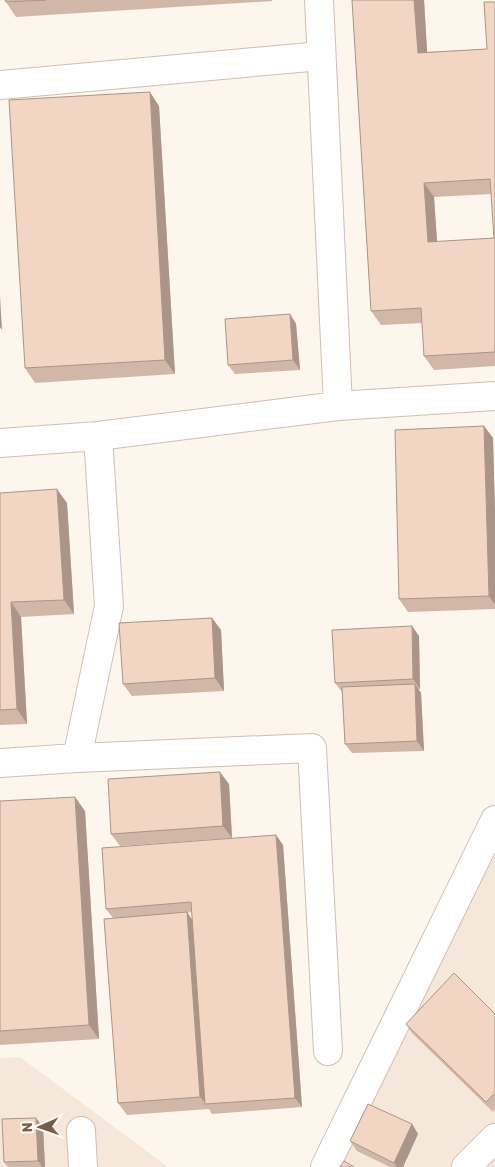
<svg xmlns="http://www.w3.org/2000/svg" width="495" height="1167" viewBox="0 0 495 1167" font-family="Rubik,sans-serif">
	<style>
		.residential { fill: #f5e8da }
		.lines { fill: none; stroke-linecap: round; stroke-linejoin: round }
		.minor-casing { stroke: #d1beb0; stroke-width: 30 }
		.minor { stroke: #fff; stroke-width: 28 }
		.wall { fill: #d1b7a8; fill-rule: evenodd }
		.shaded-wall { fill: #aa9588 }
		.building { fill: #f3d5c3; stroke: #aa9588; fill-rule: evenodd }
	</style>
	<rect width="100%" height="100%" fill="#fdf6ec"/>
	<path class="residential" d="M495,837v330h-163z
		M20,1057l148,110h-168v-109z"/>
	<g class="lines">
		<g class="minor-casing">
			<path id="minor" d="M319,0l19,406
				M0,85l321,-29
				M0,443l98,-7 240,-30 157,-10
				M77,758l32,-152 -11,-170
				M0,763l77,-5 235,-10 16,303
				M81,1131l2,36
				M325,1167l170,-347
				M466,1167l29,-29"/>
		</g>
		<use href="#minor" class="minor"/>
	</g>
	<path class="wall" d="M5,0h267v1l-256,16 -10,-15z
		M352,0h72l3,52 60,-3 8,-47v364l-61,4 -10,-14 -2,-33 -41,2 -10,-14zM491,194l3,44 -57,4 -3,-45z
		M159,106l16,268 -140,9 -10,-15z
		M290,314l6,10 4,46 -65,4 -7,-9z
		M484,426l9,12 2,76v95l-87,3 -9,-13z
		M0,493l67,10 7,111 -53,3 6,107 -27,1z
		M212,618l9,12 3,61 -92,5 -9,-12z
		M419,636l1,53h-2l3,4 3,58 -72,2 -7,-9 -3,-52 -7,-9z
		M229,784l3,54 -112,8 -9,-12z
		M0,801l85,10 14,228 -99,6z
		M276,835l7,10 19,262 -90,7 -3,-5 -82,6 -9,-12 -5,-185 -7,-9zM192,912l1,9 -6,-8z
		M495,1014v95l-2,3 -81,-79 -6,-9z
		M412,1124l6,10 -15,33h-13l-33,-16 -7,-10z
		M43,1127l2,40h-37l-4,-5z"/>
	<path class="shaded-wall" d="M414,0h10l4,67 -10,-14z
		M150,92l9,14 16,268 -10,-14z
		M424,183l10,14 4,59 -10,-14z
		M0,296l2,34 -2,-3z
		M290,314l6,10 4,46 -7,-10z
		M484,426l9,12 2,76v91l-6,-9z
		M57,489l10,14 7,111 -10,-14z
		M11,602l10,15 6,107 -10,-15z
		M212,618l9,12 3,61 -9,-13z
		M412,626l7,10 1,53 -7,-10z
		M415,684l6,9 3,58 -7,-10z
		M220,772l9,12 3,54 -9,-12z
		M75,797l10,14 14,228 -10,-14z
		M276,835l7,10 19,262 -7,-9z
		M187,912l9,13 10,179 -6,-7z
		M36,1118l7,9 2,40h-3l-4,-6z
		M412,1124l6,10 -15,33h-6l-3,-4z"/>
	<path class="building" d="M5,0h41l-40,2z
		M352,0h62l4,53 69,-4 -3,-47h11v350l-71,4 -3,-48 -50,3zM490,179l4,59 -66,4 -4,-59z
		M150,92l15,268 -140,8 -16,-268z
		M290,314l3,46 -65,5 -3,-46z
		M484,426l5,170 -90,3 -4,-169z
		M57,489l7,111 -53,2 6,107 -17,1v-217z
		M212,618l3,60 -92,6 -4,-61z
		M412,626l1,53 -78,4 -3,-53z
		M415,684l2,57 -72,3 -3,-57z
		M220,772l3,54 -112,8 -3,-55z
		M75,797l14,228 -89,6v-230z
		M276,835l19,263 -90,6 -14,-202 -85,7 -4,-61z
		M187,912l13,185 -82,6 -14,-184z
		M454,973l41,41v79l-9,9 -80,-78z
		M368,1104l44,20 -18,39 -44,-22z
		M36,1118l2,43 -34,1 -2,-43z
		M344,1161l10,6h-14z"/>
	<g transform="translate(40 1127) rotate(268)" stroke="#fffaf3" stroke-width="4" paint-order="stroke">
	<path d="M0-4L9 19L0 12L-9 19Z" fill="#7a5c4d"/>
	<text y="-8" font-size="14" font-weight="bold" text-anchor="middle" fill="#7a5c4d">N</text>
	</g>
</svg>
